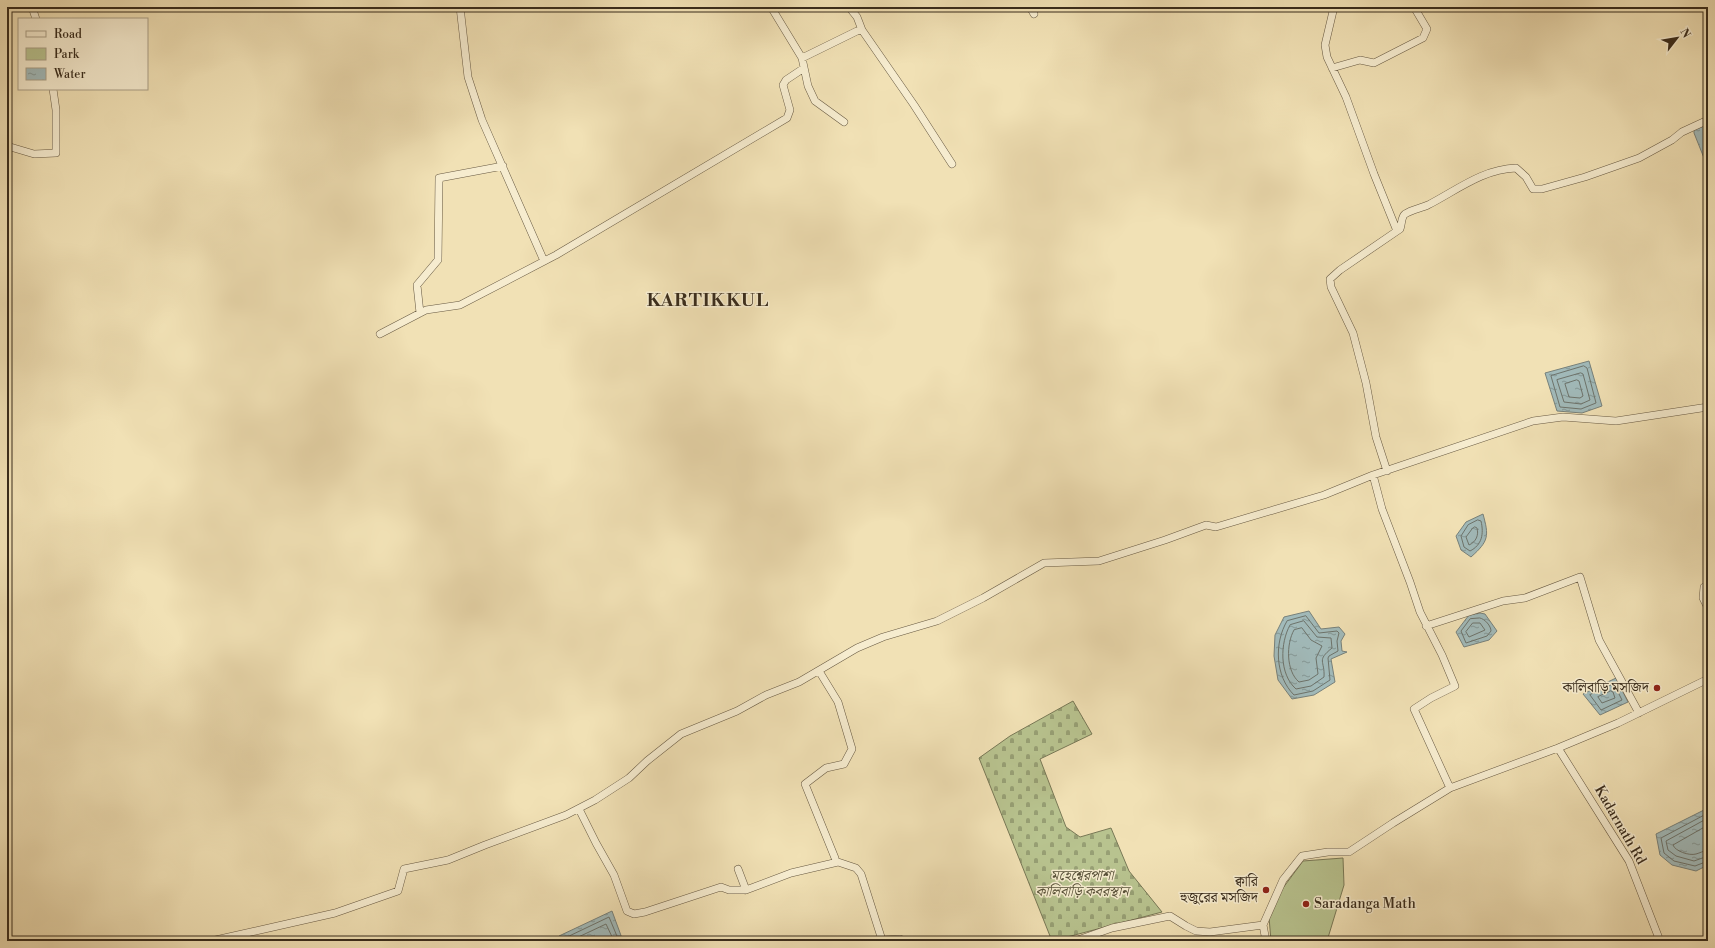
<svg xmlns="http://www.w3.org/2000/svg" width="1715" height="948" viewBox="0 0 1715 948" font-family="'Libre Bodoni','Noto Serif Bengali',serif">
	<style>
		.cemetery { fill: url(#cemetery-stones); stroke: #787856 }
		.park { fill: #b8c38f; stroke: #787856 }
		.water { fill: url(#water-ripples); stroke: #77817b }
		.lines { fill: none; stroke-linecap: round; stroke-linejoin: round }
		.shore { stroke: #6d736b; stroke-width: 1 }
		.street-casing { stroke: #675942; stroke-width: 8 }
		.street { stroke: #f6eccf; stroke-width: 7 }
		.poi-dot { fill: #8f2418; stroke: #f6eccf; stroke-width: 1.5 }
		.labels { text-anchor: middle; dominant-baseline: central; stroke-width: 3; stroke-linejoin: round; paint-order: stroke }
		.poi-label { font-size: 14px; fill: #392c1c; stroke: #f6eccf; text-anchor: end }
		.street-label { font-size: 14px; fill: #392c1c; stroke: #f6eccf }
		.park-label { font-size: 14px; font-style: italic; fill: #595239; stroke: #f6eccf }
		.district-label { font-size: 18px; font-weight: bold; letter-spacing: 1px; fill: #392c1c; stroke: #f6eccf }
	</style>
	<defs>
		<pattern id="cemetery-stones" width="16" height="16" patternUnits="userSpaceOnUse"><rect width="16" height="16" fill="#b8c38f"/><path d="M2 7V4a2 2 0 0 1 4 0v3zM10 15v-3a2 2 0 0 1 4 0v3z" fill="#979f74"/></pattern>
		<pattern id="water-ripples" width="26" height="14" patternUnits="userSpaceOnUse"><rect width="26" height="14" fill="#a1baba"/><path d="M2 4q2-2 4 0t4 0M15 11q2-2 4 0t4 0" fill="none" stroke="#849796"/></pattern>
	</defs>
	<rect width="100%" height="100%" fill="#f1e1b5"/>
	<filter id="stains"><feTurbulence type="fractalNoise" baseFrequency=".005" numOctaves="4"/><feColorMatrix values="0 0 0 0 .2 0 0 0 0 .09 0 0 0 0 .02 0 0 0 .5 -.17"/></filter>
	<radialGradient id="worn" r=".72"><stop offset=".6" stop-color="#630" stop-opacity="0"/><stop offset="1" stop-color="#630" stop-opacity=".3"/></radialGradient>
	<path class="cemetery" d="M1073,701l19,33 -52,25 26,68 14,10 31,-9 18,43 33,41 -110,29 -73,-183 31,-22z"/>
	<path class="park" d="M1343,858l1,27 -17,56h-56l-2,-24 11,-25 23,-31z"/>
	<path class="water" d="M1708,124v35h-2l-2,-1 -10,-25v-3z
		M1589,361l13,45 -20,7 -25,-2 -12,-38z
		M1483,514c6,22 6,27 -12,43l-10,-7 -5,-14 10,-14z
		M1309,611l12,18 18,-2 6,7 -4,7 1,10 5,1 -16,7 4,23 -21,13 -22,4 -14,-19 -4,-24 1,-21 9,-18z
		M1480,613l5,1 12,17 -8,9 -25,7 -8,-15 13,-17z
		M1616,678l12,24 -28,13 -17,-21z
		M1708,808v57l-12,6 -24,-6 -12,-10 -4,-21z
		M612,911l11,30h-63l-1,-5z"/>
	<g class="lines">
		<path class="shore" d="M1584,366l3,2 9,35 -15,6 -21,-2 -9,-31z
			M1581,373l2,1 7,26 -9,4 -17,-2 -7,-22z
			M1577,380l2,1 4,15 -3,2 -11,-1 -4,-13z
			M1478,520l3,1c3,13 1,24 -11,30l-6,-4 -3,-11 7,-11z
			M1475,527l2,1c2,7 -1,14 -8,17l-3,-8 6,-8z
			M1306,616l13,17 18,-2 2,2 -2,8 1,10 -9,5 -1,2 2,22 -17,11 -19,4c-19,-19 -20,-52 -7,-74z
			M1480,618c5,1 11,8 11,13l-4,5 -21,7 -5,-12 9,-12z
			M1304,621l13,16 14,1 1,10c-16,13 -7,12 -8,29l-13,9 -15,3c-17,-15 -16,-46 -6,-64z
			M1473,623h7l5,7 -16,7 -3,-5z
			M1302,628l9,12 11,6 -6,12 2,16 -9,6 -10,2c-13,-11 -13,-38 -5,-52z
			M1614,684l8,16 -21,10 -11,-15z
			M1611,691l2,1 2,6 -13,5 -4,-6z
			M1708,813l-47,25 3,15 10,8 21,5 13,-5
			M1708,818l-42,23 2,9 8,6 18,5 14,-5
			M1708,825l-35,20c2,6 16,11 23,9 4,-1 7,-3 12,-4
			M564,941l1,-3 44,-21 10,24
			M570,941l36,-17 8,17"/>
		<g class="street-casing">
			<path id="street" d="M32,7l4,12
				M460,7l8,70 14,43 62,141
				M771,7l31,51 6,28 7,15 29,21
				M849,7l8,10 5,13
				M1030,7l4,7
				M1334,7l-9,38 2,12 19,40 28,77 23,57
				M802,58l55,-27 5,-1 52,75 38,59
				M1332,68l28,-8 14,3 49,-25 4,-9 -13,-22
				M7,146l27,8 22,-1v-43l-3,-21
				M420,313l-3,-28 21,-25 1,-82 64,-12
				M380,334l46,-24 34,-5 96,-50 231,-137 3,-8 -7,-25 3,-5 18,-12
				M1387,471l-11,-34 -10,-54 -13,-50 -22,-46 -1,-8 10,-9 60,-41c2,-5 1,-12 5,-15 6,-4 16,-6 23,-9 29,-15 55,-36 88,-37l10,9 7,12h9l43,-12 54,-19 33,-18 10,-8 26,-12
				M1373,475l9,34 28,73 10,30 22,43 13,31 -24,12 -17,11 36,79
				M1708,585l-4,2 -1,11 5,10
				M1426,626l77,-25 22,-3 55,-21 19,63 40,73
				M819,671l19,31 14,47 -8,15 -18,4 -21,16 30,74
				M1558,748l71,113 31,80
				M579,809l17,34 18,32 13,36 7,3 11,-2 76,-25 8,3h17l45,-17 47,-11 18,6 5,6 21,66 18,-1v2
				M738,869l8,21
				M211,941l124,-28 63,-22 6,-22 44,-9 37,-15 81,-30 29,-15 34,-22 18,-17 34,-27 56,-23 29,-16 33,-13 58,-34 26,-11 54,-16 46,-23 61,-35 55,-2 66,-21 41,-15 10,2 108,-32 49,-20 160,-54 30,-4 53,4 92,-14
				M1075,941l37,-13 58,-12 16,10 10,5 14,1 53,-7
				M1266,941l-3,-16 20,-45 19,-24 26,-4h21l44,-29 57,-35 108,-40 60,-25 90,-44"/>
		</g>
		<use href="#street" class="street"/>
	</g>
	<g class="poi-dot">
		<circle cx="1657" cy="688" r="4"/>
		<circle cx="1266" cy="890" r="4"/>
		<circle cx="1306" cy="904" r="4"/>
	</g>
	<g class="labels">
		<g class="poi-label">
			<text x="1649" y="688">কালিবাড়ি মসজিদ</text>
			<text x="1258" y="882">ক্বারি<tspan x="1258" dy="16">হুজুরের মসজিদ</tspan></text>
			<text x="1314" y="904" text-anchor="start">Saradanga Math</text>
		</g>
		<g class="street-label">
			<text transform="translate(1620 825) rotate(60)">Kadarnath Rd</text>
		</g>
		<g class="park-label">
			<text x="1082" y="876">মহেশ্বেরপাশা<tspan x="1082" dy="16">কালিবাড়ি কবরস্থান</tspan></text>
		</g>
		<g class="district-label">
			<text x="708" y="300">KARTIKKUL</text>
		</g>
	</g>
	<rect width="1715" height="948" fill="none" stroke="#f1e1b5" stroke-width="24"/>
	<rect x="8" y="8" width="1699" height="932" fill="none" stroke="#392c1c" stroke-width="2"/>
	<rect x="12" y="12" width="1691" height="924" fill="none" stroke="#392c1c"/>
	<rect x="18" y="18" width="130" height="72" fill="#f6eccf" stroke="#aa9f87"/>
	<rect x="26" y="31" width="20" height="6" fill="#f6eccf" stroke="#aa9f87"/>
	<text x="54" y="38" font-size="12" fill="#392c1c">Road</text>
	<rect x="26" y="48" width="20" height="12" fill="#b8c38f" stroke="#aa9f87"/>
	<text x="54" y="58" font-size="12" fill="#392c1c">Park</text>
	<rect x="26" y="68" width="20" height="12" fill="url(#water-ripples)" stroke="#aa9f87"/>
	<text x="54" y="78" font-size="12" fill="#392c1c">Water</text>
	<g transform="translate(1677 38) rotate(59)" stroke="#f6eccf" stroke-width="3" paint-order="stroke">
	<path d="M0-3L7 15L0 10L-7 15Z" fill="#392c1c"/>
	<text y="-6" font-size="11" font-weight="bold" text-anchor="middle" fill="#392c1c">N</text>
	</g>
	<rect width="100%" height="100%" filter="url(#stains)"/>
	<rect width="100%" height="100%" fill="url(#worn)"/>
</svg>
